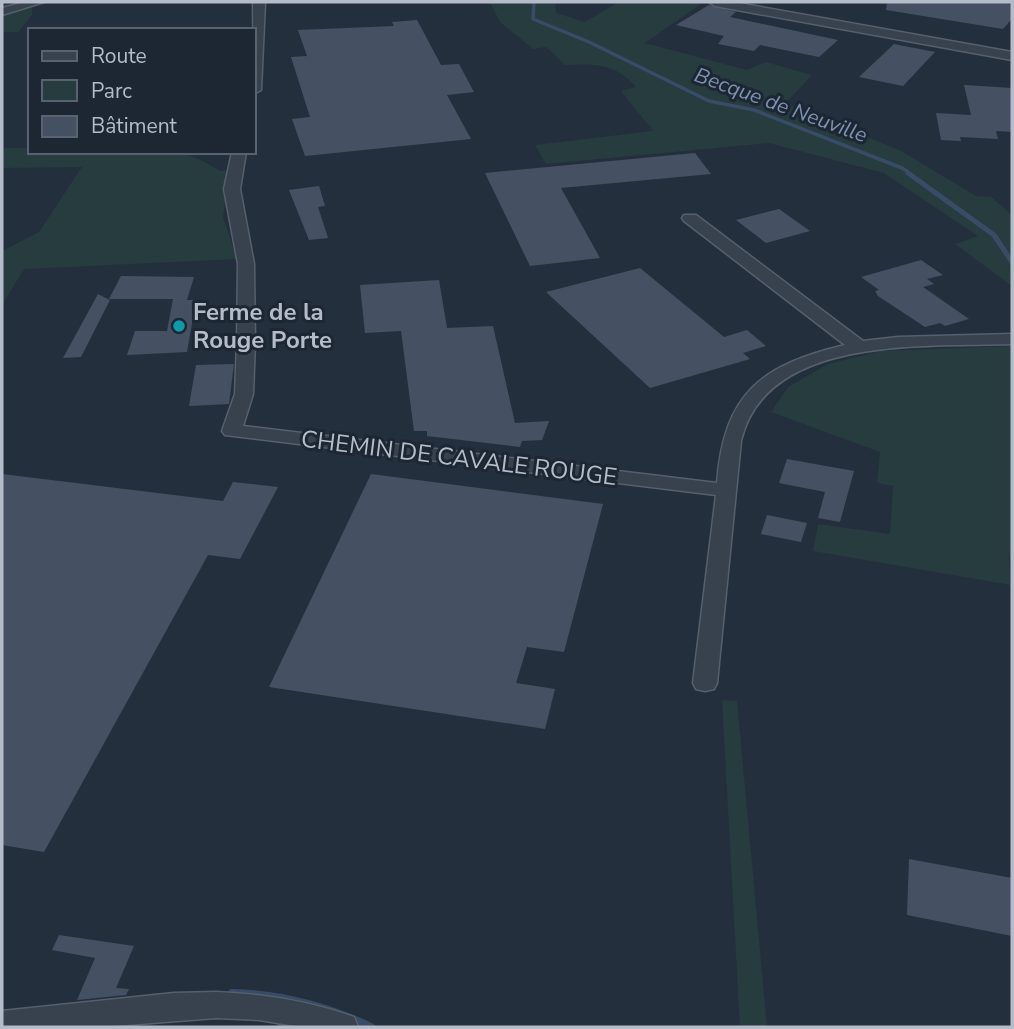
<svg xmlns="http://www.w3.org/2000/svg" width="1014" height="1029" viewBox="0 0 1014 1029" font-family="'Nunito Sans',sans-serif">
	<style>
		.green { fill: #263c3f }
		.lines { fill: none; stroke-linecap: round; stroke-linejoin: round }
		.stream-far2 { stroke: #394c67; stroke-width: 3.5 }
		.stream-far1 { stroke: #394c67; stroke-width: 5 }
		.stream { stroke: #394c67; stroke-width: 8 }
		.building { fill: #455162 }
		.minor-casing { stroke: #565f6c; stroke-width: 3 }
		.minor { fill: #38414e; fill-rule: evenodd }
		.culture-dot { fill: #0f9aa8; stroke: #1d2633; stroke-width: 2.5 }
		.labels { text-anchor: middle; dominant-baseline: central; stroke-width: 6; stroke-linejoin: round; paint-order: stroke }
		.far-water-label { font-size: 21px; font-style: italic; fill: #7c92b1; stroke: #1d2633 }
		.poi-label { font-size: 24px; font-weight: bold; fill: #b4bcc9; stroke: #1d2633; text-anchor: start }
		.street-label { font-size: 24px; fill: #b4bcc9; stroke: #1d2633 }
	</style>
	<rect width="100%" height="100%" fill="#242f3e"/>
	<path class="green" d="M2,2h32l-2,1v12l-14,17h-16z
		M490,2h65l1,11 29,9 34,-20 83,1 -57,40 102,27 19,-8 46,13 -26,28 115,48 75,45 15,1 21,18v71l-57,-42 23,-8 -94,-63 -115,-30 -223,21 -11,-19 118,-14 -32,-40 15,-4c-21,-24 -41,-23 -71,-22l-19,-18 -13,2 -33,-27z
		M2,148h28v4h150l23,9 17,10 10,-1 -7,47 14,42 -213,10 -22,36v-54l37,-19 43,-65 -80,1z
		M1012,346v211h-3l2,28 -198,-34 5,-27 72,10 3,-48 -16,-3 3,-31 -109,-40 17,-25 40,-23 53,-13z
		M722,700l15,1 30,326h-27z"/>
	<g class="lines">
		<path class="stream-far2" d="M534,2l-1,17 56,23 120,59 45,9 148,58 9,6"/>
		<path class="stream-far1" d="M908,173l86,62 18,27"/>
		<path class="stream" d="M232,993c50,1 94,13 139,34
			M281,1023l19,4
			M108,1027l27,-3"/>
	</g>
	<path class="building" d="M887,2h114l11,2v15l-9,10 -117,-19z
		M709,5l27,7 -6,5 108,23 -19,17 -59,-12 -6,6 -36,-7 6,-8 -48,-11z
		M417,20l24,45 18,-1 15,28 -27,3 24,44 -166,17 -13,-37 18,-2 -19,-60 16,-1 -9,-26 96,-4 -2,-4z
		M894,44l41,8 -32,34 -44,-9z
		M964,85l48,3v44l-16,-1 2,8 -38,-2 1,4 -20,-1 -5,-27 35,2z
		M695,153l16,21 -150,14 39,70 -70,8 -45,-93z
		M319,186l6,20 -7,1 10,31 -19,2 -20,-50z
		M779,209l31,22 -44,12 -30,-23z
		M921,260l22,15 -16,4 7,5 -11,3 46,32 -24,7 -5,-3 -15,4 -47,-31 -3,-5 4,-1 -18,-13z
		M640,268l84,69 23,-7 19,16 -23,7 7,6 -100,29 -104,-96z
		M121,276l73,1 -7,23h9l-9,52 -60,3 8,-24h32l6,-32h-64z
		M439,280l8,48 46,-2 22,97 34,-2 -7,19 -20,1 -2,6 -93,-11v-5h-13l-13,-100 -36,2 -5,-48z
		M98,294l12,6 -29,57 -18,1z
		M234,364l-5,40 -40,2 7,-41z
		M787,459l67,12 -14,51 -22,-4 7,-26 -46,-9z
		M2,474l221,27 10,-19 45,5 -38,72 -32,-4 -164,297 -42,-7z
		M371,474l232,30 -39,148 -37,-5 -11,36 39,6 -10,40 -276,-42z
		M767,515l40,8 -6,19 -40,-8z
		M909,859l103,19v58l-105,-21z
		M59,935l75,11 -18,42 13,1 -3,6 -49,5 18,-42 -43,-8z"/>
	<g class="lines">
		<g class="minor-casing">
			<path id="minor" d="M26,2h18l-42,13v-7z
				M253,2h12l-4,88 -7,4z
				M709,2h24l279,50v8l-297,-54z
				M232,152h14l-6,37 14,75 1,79 -2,51 -10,32 474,57c7,-90 44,-118 128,-138l-161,-124 -2,-3 2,-3h12l167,126 35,-4 114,-3v10c-84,3 -246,-10 -271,97l-24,242 -3,6 -9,2 -9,-2 -3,-6 23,-188 -491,-60 -3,-4 13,-37 2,-51 1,-79 -14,-75z
				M216,992c49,2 92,9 138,25l4,10h-56l-43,-7 -43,-2 -115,9h-99v-16l172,-18z"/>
		</g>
		<use href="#minor" class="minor"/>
	</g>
	<circle class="culture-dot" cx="179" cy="326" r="7"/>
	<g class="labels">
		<g class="far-water-label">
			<text transform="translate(781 105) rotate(20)">Becque de Neuville</text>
		</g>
		<g class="poi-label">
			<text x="193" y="312">Ferme de la<tspan x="193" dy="28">Rouge Porte</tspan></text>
		</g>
		<g class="street-label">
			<text transform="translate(459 458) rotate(7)">CHEMIN DE CAVALE ROUGE</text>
		</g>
	</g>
	<rect width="1014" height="1029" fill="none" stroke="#b4bcc9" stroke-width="7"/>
	<rect x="28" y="28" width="228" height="126" fill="#1d2633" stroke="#59626f" stroke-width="2"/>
	<rect x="42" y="51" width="35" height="10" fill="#38414e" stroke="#59626f" stroke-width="2"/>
	<text x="91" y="63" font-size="21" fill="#b4bcc9">Route</text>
	<rect x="42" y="80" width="35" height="21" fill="#263c3f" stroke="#59626f" stroke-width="2"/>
	<text x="91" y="98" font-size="21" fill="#b4bcc9">Parc</text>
	<rect x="42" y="116" width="35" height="21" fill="#455162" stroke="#59626f" stroke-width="2"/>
	<text x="91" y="133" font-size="21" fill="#b4bcc9">Bâtiment</text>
</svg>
